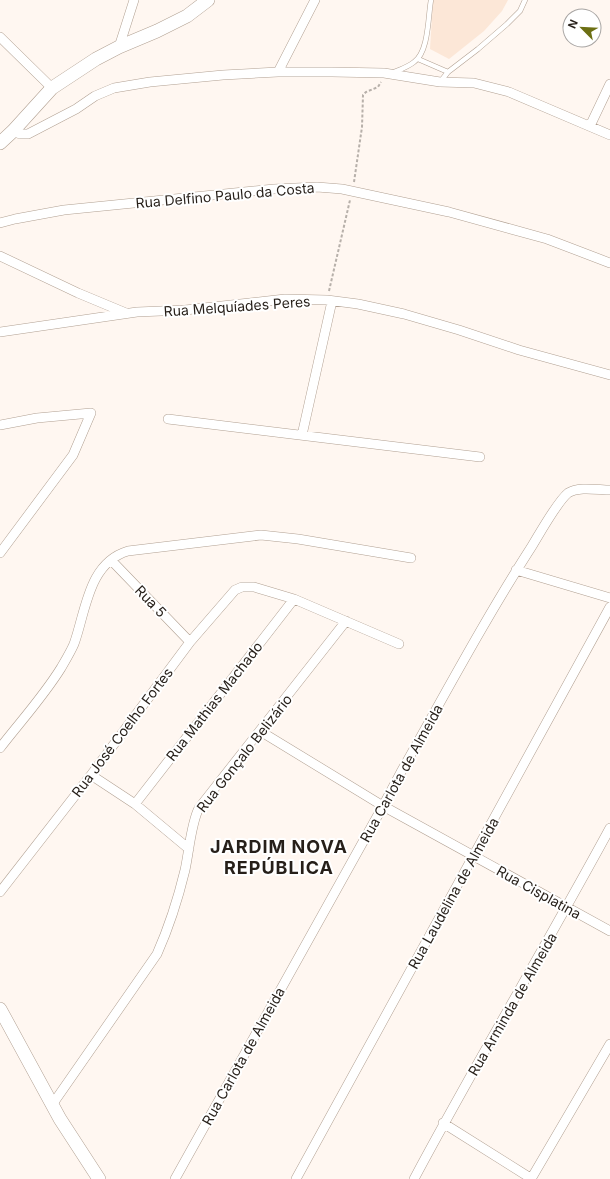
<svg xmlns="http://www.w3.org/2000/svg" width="610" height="1179" viewBox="0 0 610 1179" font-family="Inter,sans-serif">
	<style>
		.built { fill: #fce7d7 }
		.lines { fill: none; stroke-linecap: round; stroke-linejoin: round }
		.lane-casing { stroke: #b1a092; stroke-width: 5.5 }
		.street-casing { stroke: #b1a092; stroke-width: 10 }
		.secondary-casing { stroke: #b1a092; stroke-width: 14 }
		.path { stroke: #b7b0aa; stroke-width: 2; stroke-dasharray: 3 2; stroke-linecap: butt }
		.lane { stroke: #fff; stroke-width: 4.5 }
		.street { stroke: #fff; stroke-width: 9 }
		.secondary { stroke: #fff; stroke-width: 13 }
		.labels { text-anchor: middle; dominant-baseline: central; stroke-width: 4; stroke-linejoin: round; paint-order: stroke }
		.street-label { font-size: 14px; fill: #261f19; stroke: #fff }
		.district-label { font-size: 18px; font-weight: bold; letter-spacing: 1px; fill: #261f19; stroke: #fff }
	</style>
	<rect width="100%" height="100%" fill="#fff7f1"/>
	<path class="built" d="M433,0h75l-6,11 -18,20 -35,28 -19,-10z"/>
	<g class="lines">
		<g class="lane-casing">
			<path id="lane" d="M418,59l30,13
				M392,73c7,-3 16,-6 22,-11 15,-10 14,-46 17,-62
				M440,82l8,-10 30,-23 29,-25 13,-13 5,-11"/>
		</g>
		<g class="street-casing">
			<path id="street" d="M0,37l52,51
				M119,47l15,-47
				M278,72l37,-72
				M590,126l20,-42
				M13,131l7,3h8l48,-25 19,-13 19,-8 36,-6 73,-7 55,-3h54l52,1 56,9 34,1 35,9 101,43
				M0,223l15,-4 49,-9 210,-21 43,-2 25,2 107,23 98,27 63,24
				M0,256l78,37 48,20
				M0,332l137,-20 48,-2 100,-11 42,1 31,4 46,10 55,16 60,20 91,25
				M168,419l312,38
				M0,425l37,-7 54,-5 -18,42 -73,98
				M302,435l30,-134
				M111,560l79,82
				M516,570l94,28
				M260,731l123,75 227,125
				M0,748c20,-26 43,-51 61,-80 4,-7 9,-15 13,-24 12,-33 14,-81 54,-93l133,-16 37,4 113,19
				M91,775l44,29 54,45
				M135,804l159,-205
				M0,892l91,-117 99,-133 45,-52 7,-3h12l40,12 105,45
				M52,1105l105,-151c12,-27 21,-55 28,-84 4,-18 6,-47 14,-62l147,-187
				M443,1123l89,56
				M175,1179l208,-373 18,-34c43,-76 84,-153 131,-226 8,-13 25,-44 36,-53 11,-7 30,-3 42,-3
				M296,1179l314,-572
				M414,1179c63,-118 132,-233 196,-351
				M531,1179l79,-135"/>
		</g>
		<g class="secondary-casing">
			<path id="secondary" d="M0,143l13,-12 39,-43 44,-29 23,-12 38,-16 30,-15 21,-16
				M0,1009l60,110 39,60"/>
		</g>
		<path class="path" d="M354,182l8,-55 1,-32 3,-3 12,-5 3,-5
			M329,291l21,-91"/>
		<use href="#lane" class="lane"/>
		<use href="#street" class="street"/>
		<use href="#secondary" class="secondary"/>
	</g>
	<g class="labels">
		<g class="street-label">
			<text transform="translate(225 195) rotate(-5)">Rua Delfino Paulo da Costa</text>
			<text transform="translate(237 306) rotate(-4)">Rua Melquíades Peres</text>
			<text transform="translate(151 601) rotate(46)">Rua 5</text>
			<text transform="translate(214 701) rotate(-52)">Rua Mathias Machado</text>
			<text transform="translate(122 732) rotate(-53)">Rua José Coelho Fortes</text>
			<text transform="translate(244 753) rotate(-52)">Rua Gonçalo Belizário</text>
			<text transform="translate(401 773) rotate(-61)">Rua Carlota de Almeida</text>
			<text transform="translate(539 892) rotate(29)">Rua Cisplatina</text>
			<text transform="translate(453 893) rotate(-61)">Rua Laudelina de Almeida</text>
			<text transform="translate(512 1004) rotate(-60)">Rua Arminda de Almeida</text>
			<text transform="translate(243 1056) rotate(-61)">Rua Carlota de Almeida</text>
		</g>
		<g class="district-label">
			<text x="279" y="846">JARDIM NOVA<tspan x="279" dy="21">REPÚBLICA</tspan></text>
		</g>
	</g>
	<g transform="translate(582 28) rotate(294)"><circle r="19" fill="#ffffff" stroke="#a8a5a3"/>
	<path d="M0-3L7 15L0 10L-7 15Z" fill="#6c6f13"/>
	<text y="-6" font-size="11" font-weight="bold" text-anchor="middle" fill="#261f19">N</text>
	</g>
</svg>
